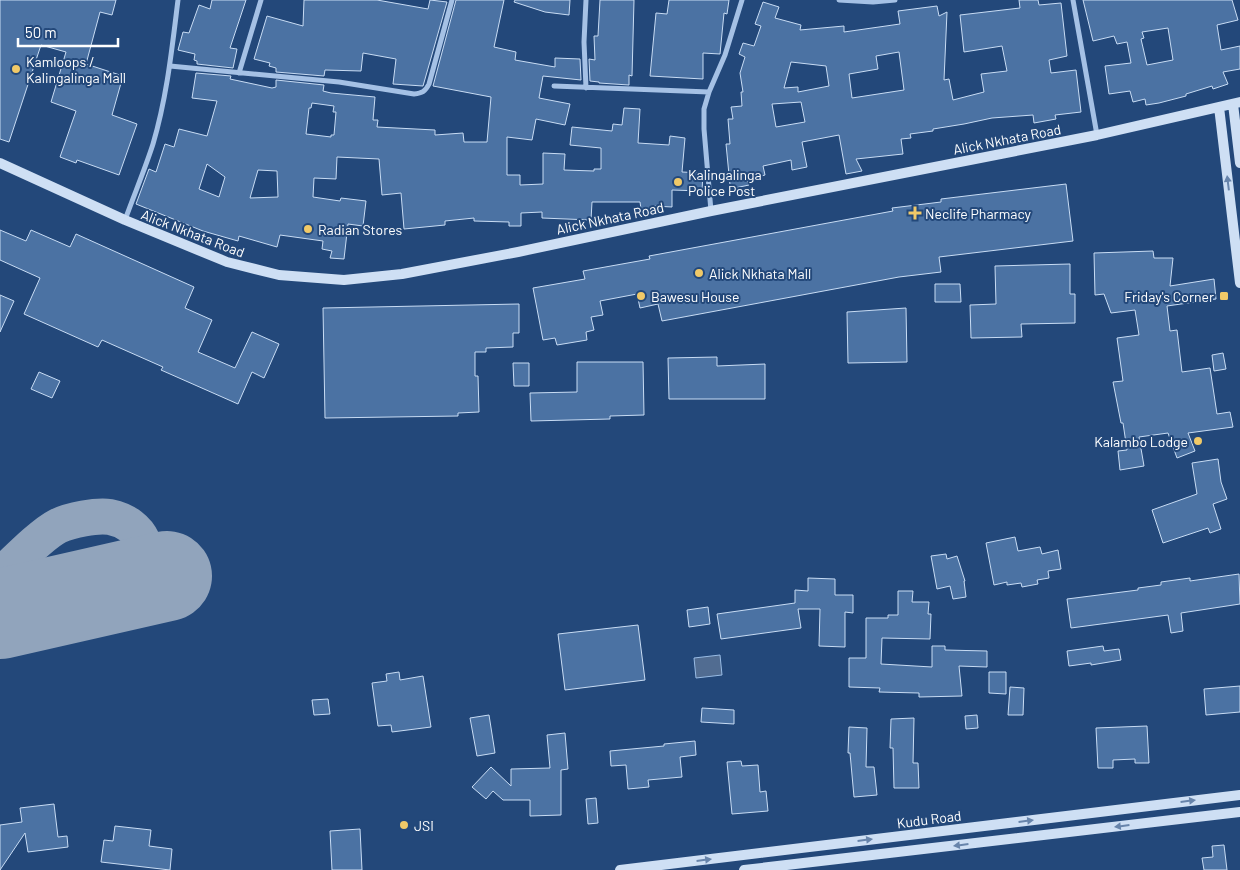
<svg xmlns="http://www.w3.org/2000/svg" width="1240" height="870" viewBox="0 0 1240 870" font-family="Barlow,sans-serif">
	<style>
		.water { fill: #516c91; stroke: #99bce5 }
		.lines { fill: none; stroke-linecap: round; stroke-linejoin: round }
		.taxiway { stroke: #91a4bc; stroke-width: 36 }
		.runway { stroke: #91a4bc; stroke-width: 90 }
		.building { fill: #4b72a3; stroke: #c8dcf4; fill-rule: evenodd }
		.street { stroke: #a5c1e5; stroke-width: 5 }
		.secondary { stroke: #cedff4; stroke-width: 10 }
		.oneway { fill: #6784ab }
		.poi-dot { fill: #f0c968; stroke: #23487a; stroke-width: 2 }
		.labels { text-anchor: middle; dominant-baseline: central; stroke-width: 4; stroke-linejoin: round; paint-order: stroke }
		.poi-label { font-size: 14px; fill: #fff; stroke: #23487a; text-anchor: start }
		.street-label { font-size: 14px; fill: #fff; stroke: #23487a }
	</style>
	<rect width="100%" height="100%" fill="#23487a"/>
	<path class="water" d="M720,655l2,20 -26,3 -2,-20z"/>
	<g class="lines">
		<path class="taxiway" d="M0,576c14,-13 42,-42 58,-50 13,-6 38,-11 52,-9 33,7 44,36 31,64"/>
		<path class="runway" d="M0,614l167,-38"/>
	</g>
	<path class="building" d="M0,0h116l-4,15 -12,-3 -14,52 37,12 -11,39 25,9 -18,51 -42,-15 -1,3 -16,-6 16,-46 -25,-9 15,-50 -25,-7 -32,97 -9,-3z
		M212,0h34l-16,48 7,1 -4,19 -36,-4v-3l-3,-1 1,-6 -17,-4 5,-18 6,1 10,-28 11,4z
		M304,0h73l51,9 2,-9 17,2 -24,84 -30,-2 3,-25 -33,-6 -2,18 -36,-1 -1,6 -48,-4v-4l-7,-2 1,-3 -16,-4 13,-43 36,10z
		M456,0h48l-10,47 22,5 -1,8 40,7v-9l25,1 1,21 -38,-4 -4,22 31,6 -5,21 -29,-6 -4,21 -25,-3v38h13v10l23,-1v-31l22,1 -1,16 30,1v-2h7v-21l-31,-3 2,-18 40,4 1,-7 9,1 2,-17 16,1 -2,34 31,2 1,-9 15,2 -3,34 21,1 -1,18 -30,-1v17l-18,-1v2l-13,1 -1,-7h-48l-1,18 -49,-2v-6l-21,1v13h-12v-4l-35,-1v-3l-29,3v4l-41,4 -3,-36 -19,2 -3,-36 -42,-2 -1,22 -22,-1 -1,19 27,4 1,-3 25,3 -3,25 -15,-2 -4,35 -14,-1 2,-7 -10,-2 1,-8 -43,-6 -3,12 -38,-11 -1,5 -35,-10 -67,-27 13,-35 7,3 9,-28 9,3 5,-18 28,7 10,-35 -25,-3 4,-25 35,3 -1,3 42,9 4,-1v-7l48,5 -1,6 8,2 44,4 -2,23h5l-1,7 58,3v5l28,-2 1,9h23l4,-45 -58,-11zM312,103l22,3 -1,6h3l-2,23h-3v2l-25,-3 3,-26h2zM207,164l18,13 -6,20 -20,-8zM258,170l19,1 1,26 -28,1z
		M515,0h55l-1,15 -24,-3 -31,-10z
		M600,0h34l-2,76 -3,-1v10l-30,-2v-1l-9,-1 -1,-22 6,1 -1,-24h4z
		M669,0h60l-2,14 -3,-1 -4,41 -17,-1v26l-53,-3 6,-63 11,1z
		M1019,0h19l1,5 22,-2 6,53 -18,4 2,13 25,-3 5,42 -26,3 1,4 -22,4 -1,-8 -41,3 -28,6 -31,5v2l-23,3 1,4 -10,1 2,15 -47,5 6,12 -16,3 -7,-39 -37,7 5,25 -15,3 -1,-10 -28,6 2,9 -18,5 2,5 -14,3 -1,-3h-4l-4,-41h4l-2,-25h5l-2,-12 11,-1 -1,-14h2l-3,-19 5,-16 -6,-3 4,-11 11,3 7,-20 -6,-2 8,-22 16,5 -4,11 26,7 -1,5 44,-4v6l56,-8 -2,-13 39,-5 2,10 8,-4 -3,68 5,-1 4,21 31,-8 -3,-18 26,-3 -5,-25 -38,6 -4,-37 60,-7zM899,52l5,38 -52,8 -3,-24 29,-5 -2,-13zM791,62l35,4 3,20 -31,6v-5l-14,1zM801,102l4,20 -29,5 -4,-23z
		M1083,0h149l6,20 -21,5 4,25 19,-4v23l-17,3 5,12 -15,5 -1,-3 -26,8v2l-27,7 -13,2 -1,-6 -12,3 -3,-11 -21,3 -4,-28 26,-3 -4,-21 -10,2 -3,-8 -21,5zM1168,28l5,32 -26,5 -6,-26 3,-1 -2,-6z
		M1066,184l7,57 -134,16 2,15 -42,5 -237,44 -4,-17 -18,4 -3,-14 -37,7 3,14 -12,2 3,13 -8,2 1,8 -30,5 -2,-7 -12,2 -10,-52 52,-9 -2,-8 67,-12 -1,-3 244,-45 -1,-3 49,-6v-3z
		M0,230l26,11 5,-11 39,17 6,-13 118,53 -9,21 27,12 -14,32 37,16 17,-36 27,12 -15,34 -12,-6 -14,32 -77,-34 2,-3 -61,-27 -4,7 -74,-33 16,-36 -40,-18z
		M1153,251l1,7h19l-3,28 44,-7 2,20 -49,7 3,25 7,-1 5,42 28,-4 7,46 13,-2 3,15 -45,6 7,18 -18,7 -9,-25 -29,4 5,29 -24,4 -2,-19 9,-1 -4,-27h-2l-8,-41 10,-1 -6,-43 22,-3 -4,-25 -24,3 -7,-19 -9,1 -1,-42z
		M1070,264v30h5v29l-54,1 1,13 -51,1 -1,-33 26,-1 -1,-38z
		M935,284h25l1,18h-26z
		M0,295l14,6 -14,31z
		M519,304v29h-6v14l-27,1v4h-11v24h3l1,36 -21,1v3l-133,2 -2,-110z
		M906,308l1,54 -59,1 -1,-51z
		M1223,353l3,16 -12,2 -2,-16z
		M717,357v9l48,-2v35h-96l-1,-41z
		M577,362h66l1,53 -34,1v3l-79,2 -1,-28 47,-1z
		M513,363h16v23h-15z
		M39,372l21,9 -8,17 -21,-9z
		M1218,459l3,23 6,17 -14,5 8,25 -11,4 -2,-5 -45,15 -11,-33 45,-16 -5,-31z
		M1015,537l3,14 22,-4 2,7 16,-4 3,19 -13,2 1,7 -12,2 1,4 -16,3 -1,-4 -14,2v-3l-13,3 -8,-42z
		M946,554l1,5 10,-3 8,25h-1l2,16 -13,2 -3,-13 -13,3 -6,-33z
		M1239,574l1,30 -59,9 2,18 -12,2 -3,-18 -97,13 -4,-29 71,-9v-2l23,-3v-3l29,-4v3z
		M808,578l27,1v16h18v18l-8,-1v35l-26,-1 1,-37h-22l3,19 -80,11 -4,-25 78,-11v-13l13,1z
		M898,591h15l-1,11h17l-1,12h3l-1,25 -48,-1 -1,26 51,3v-21h13v4l42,1v16l-28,-1 3,30 -43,1v-4l-40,-1 1,-4 -31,-1v-29h17v-40h22v-3h10z
		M708,607l2,17 -21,3 -2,-17z
		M638,625l7,55 -80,10 -7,-56z
		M1103,646l1,5 15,-2 2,11 -30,5v-2l-22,3 -2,-15z
		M399,672l1,8 23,-4 8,51 -39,5 -1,-7 -13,1 -6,-43 15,-2 -1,-7z
		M989,672h17v22l-17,-1z
		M1240,686v26l-34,3 -2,-26z
		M1010,687l14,1 -1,27h-15z
		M328,699l2,15 -16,1 -2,-15z
		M702,708l32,2v14l-33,-2z
		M489,715l6,38 -18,3 -7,-38z
		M977,715l1,13 -12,1 -1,-13z
		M914,718l-1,45h5l1,25h-25l-1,-40h-3l1,-29z
		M1147,726l2,37h-14v-4l-22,1v8h-15l-2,-40z
		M849,727l18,1 -1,39h8l3,28 -23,2 -4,-44h-2z
		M565,733l3,36 -7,1v45l-31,1v-16h-27l-10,-9 -7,8 -14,-12 19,-20 20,19v-17l39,-1 -3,-33z
		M695,741l1,14 -16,2 2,20 -34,3 1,7 -21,2 -2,-24 -15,1 -1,-15 54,-5v-2z
		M741,761l1,5 16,-1 2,27 6,-1 2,20 -36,3 -5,-52z
		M596,798l2,25 -10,1 -2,-25z
		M54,804l4,33 9,-1 1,11 -40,5 -3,-19 -25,37v-45l22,-3 -2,-14z
		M115,826l36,4 -2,16 23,3 -2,21 -69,-8 3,-22 9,1z
		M360,829l2,41h-30l-2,-39z
		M1224,845l3,25h-23l-2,-12 11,-1 -1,-11z"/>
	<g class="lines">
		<path class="street" d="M586,0l-2,42 2,46
			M839,0l34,2 22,-2
			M1073,0l24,135
			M170,66l169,16 75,12c8,-1 11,-2 15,-10l23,-84
			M239,73l22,-73
			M554,86l155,6
			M711,211l-7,-82v-20l5,-17 16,-37 17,-55
			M125,220c9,-25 20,-51 28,-76 14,-47 19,-96 25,-144"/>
		<path class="secondary" d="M1233,104l7,59
			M1219,107l21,176
			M0,163l125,57 102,42 52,13 65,5 58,-6 116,-22 193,-41 386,-76 143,-33
			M620,870l620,-75
			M744,870l496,-58"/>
	</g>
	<defs><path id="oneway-solid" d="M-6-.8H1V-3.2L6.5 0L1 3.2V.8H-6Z" transform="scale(1.25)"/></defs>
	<g class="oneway">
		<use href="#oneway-solid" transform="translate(1228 183) rotate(-97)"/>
		<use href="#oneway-solid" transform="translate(1188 801) rotate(-7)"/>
		<use href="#oneway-solid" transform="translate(1026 821) rotate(-7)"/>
		<use href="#oneway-solid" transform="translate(1122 826) rotate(173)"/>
		<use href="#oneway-solid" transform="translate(865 840) rotate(-7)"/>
		<use href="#oneway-solid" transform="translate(961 845) rotate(173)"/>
		<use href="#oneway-solid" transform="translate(704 860) rotate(-7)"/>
	</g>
	<g class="poi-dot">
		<circle cx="16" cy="69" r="5"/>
		<circle cx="678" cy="182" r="5"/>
		<path d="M912.5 205.5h5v5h5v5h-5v5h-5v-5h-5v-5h5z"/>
		<circle cx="308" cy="229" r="5"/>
		<circle cx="699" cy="273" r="5"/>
		<circle cx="641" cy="296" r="5"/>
		<rect x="1219" y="291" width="10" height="10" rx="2.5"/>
		<circle cx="1198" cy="441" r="5"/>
		<circle cx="404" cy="825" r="5"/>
	</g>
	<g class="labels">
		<g class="poi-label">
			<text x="26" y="61">Kamloops /<tspan x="26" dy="16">Kalingalinga Mall</tspan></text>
			<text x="688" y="174">Kalingalinga<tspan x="688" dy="16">Police Post</tspan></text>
			<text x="925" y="213">Neclife Pharmacy</text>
			<text x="318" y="229">Radian Stores</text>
			<text x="709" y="273">Alick Nkhata Mall</text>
			<text x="651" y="296">Bawesu House</text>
			<text x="1214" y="296" text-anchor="end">Friday's Corner</text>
			<text x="1188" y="441" text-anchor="end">Kalambo Lodge</text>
			<text x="414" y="825">JSI</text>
		</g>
		<g class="street-label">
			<text transform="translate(1007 139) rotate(-11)">Alick Nkhata Road</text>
			<text transform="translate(610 218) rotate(-12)">Alick Nkhata Road</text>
			<text transform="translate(193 233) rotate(21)">Alick Nkhata Road</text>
			<text transform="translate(929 819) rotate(-7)">Kudu Road</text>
		</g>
	</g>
	<path d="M18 38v8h100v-8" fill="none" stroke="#ffffff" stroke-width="2.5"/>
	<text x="25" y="38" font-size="15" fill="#ffffff" stroke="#23487a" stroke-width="4" paint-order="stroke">50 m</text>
</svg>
